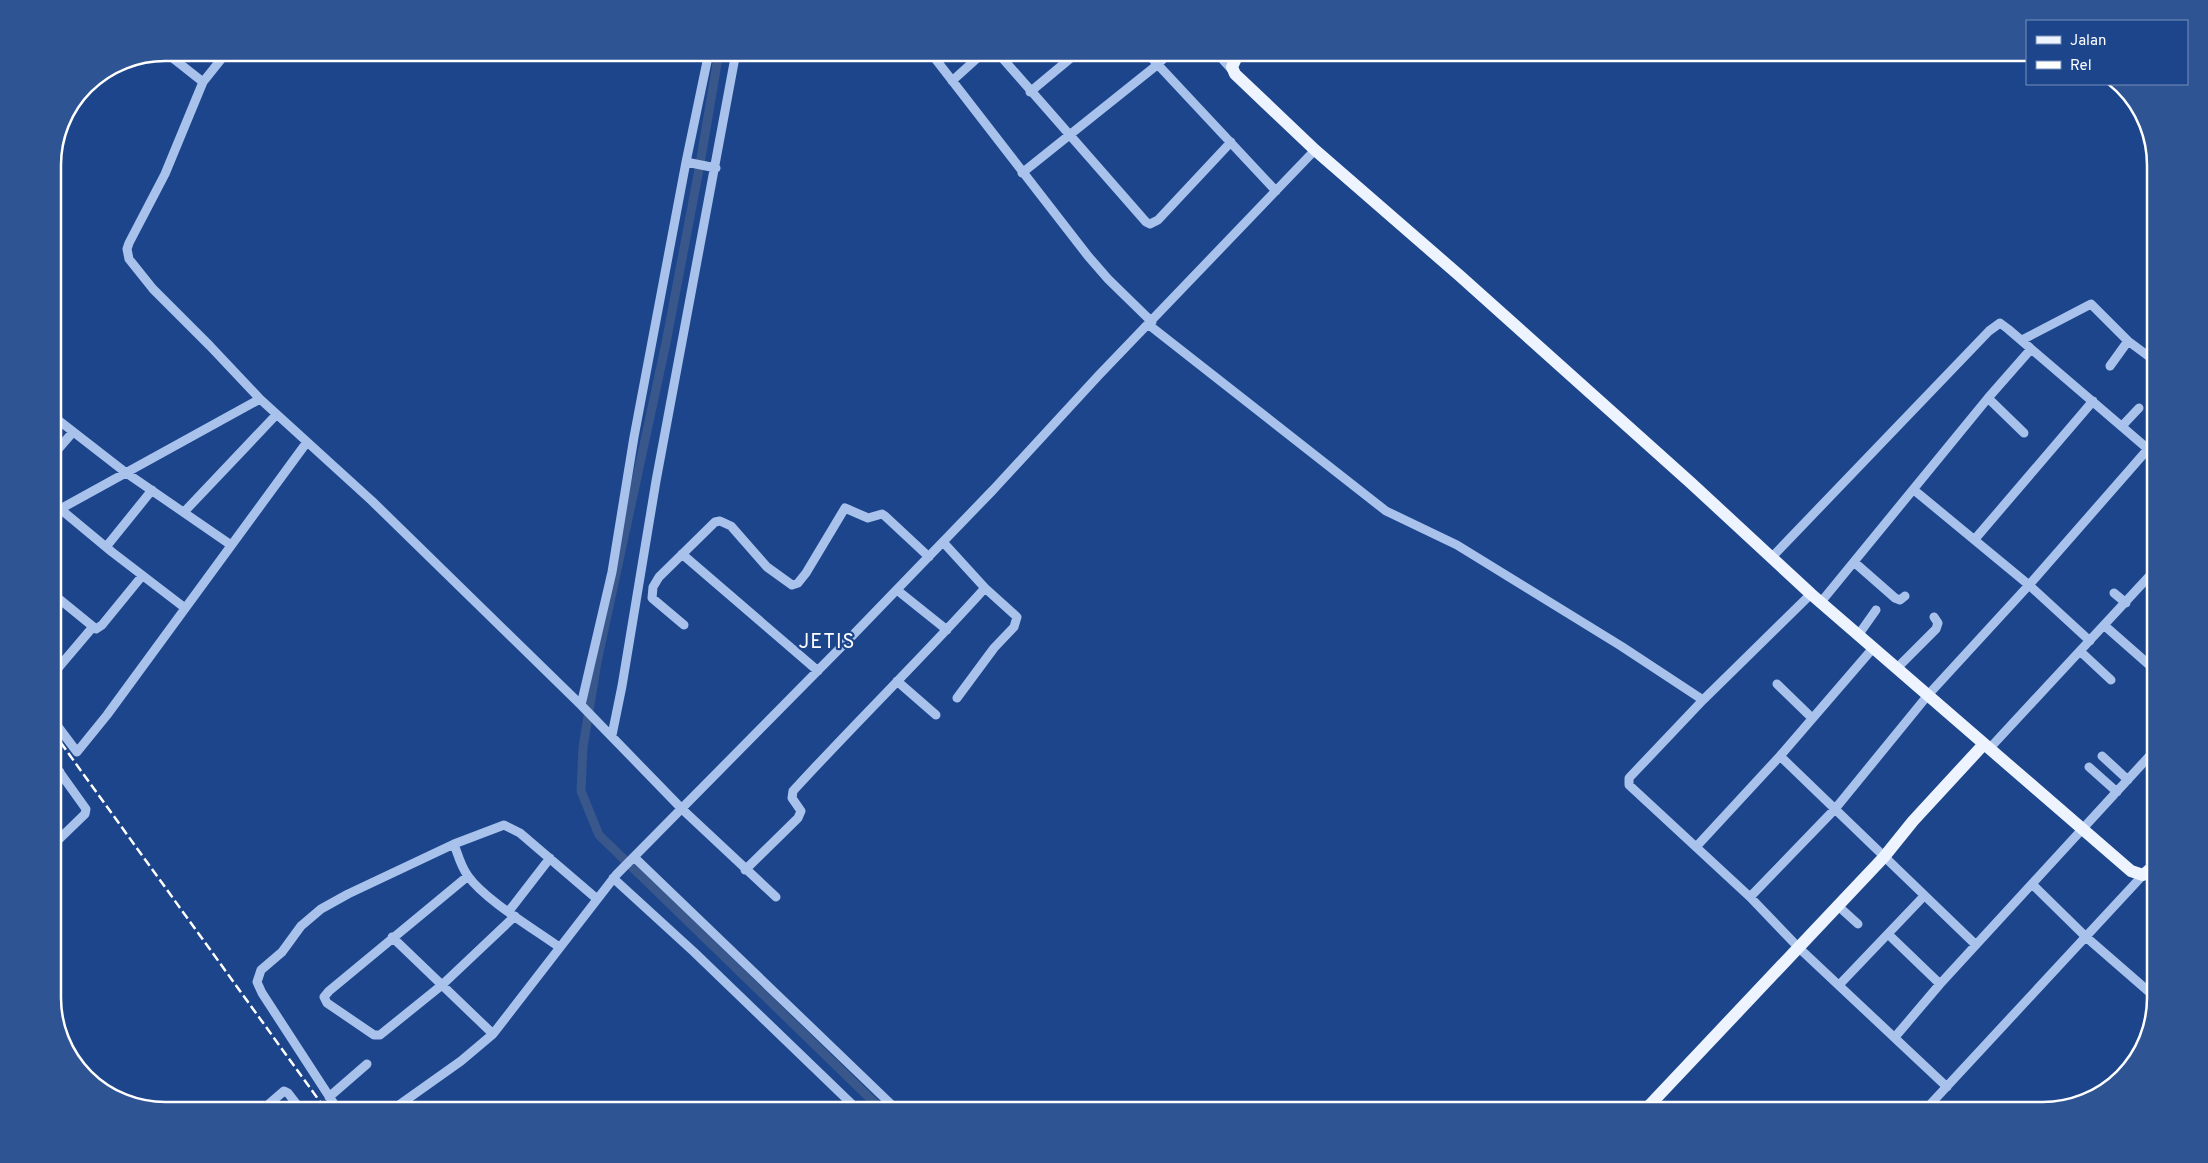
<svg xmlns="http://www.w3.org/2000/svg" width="2208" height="1163" viewBox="0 0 2208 1163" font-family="Overpass,sans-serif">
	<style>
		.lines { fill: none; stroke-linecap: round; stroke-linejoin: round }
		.canal { stroke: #39578a; stroke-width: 9 }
		.minor { stroke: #a8c2ec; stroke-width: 9 }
		.major { stroke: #edf3ff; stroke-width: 12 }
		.rail { stroke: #fff; stroke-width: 2.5; stroke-dasharray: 9 4; stroke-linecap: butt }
		.labels { text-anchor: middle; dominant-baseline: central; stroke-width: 4.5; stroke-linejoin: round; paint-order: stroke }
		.quarter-label { font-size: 20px; letter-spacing: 1px; fill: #fff; stroke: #1c458b }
		.rim { fill: none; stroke: #fff; stroke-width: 2.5 }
	</style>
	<rect width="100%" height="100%" fill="#1c458b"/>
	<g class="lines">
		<path class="canal" d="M719,52l-19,112 -34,179 -69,319 -14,85 -2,44 18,44 283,275"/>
		<path class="minor" d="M165,52l38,30
			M227,52l-24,30 -38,92 -36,69 -2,6 2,10 24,30 57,57 50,53 112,102 209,204 102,105 93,87
			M930,52l158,204 20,23 44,43
			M997,52l149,170 4,2 8,-4 73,-78
			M1146,52l130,139
			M1216,52l17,19
			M952,81l32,-29
			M1030,92l48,-40
			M686,162l30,6
			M1022,173l135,-108 13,-13
			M1149,325l237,186 71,34 164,101 82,54
			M2022,340l69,-36 37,37 27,20
			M2110,366l18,-25
			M1988,398l36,35
			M53,416l72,56 106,73
			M2122,426l17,-18
			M53,455l20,-23
			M1914,490l115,95 61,56
			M53,503l59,49 73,56
			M184,512l92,-97
			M53,513l207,-114
			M1975,539l118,-138
			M943,542l42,46 32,29 -3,10 -20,21 -37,50
			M106,547l46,-57
			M682,554l136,117
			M1772,557l217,-226 11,-8 8,6 147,126
			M1854,562l41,36 5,2 5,-4
			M897,590l50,40
			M2114,593l12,10
			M53,594l43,35 6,-4 40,-49
			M1811,594l-108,106 -74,78v7l121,112 49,51 148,139
			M1821,602l167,-204 43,-49
			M684,625l-32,-27 1,-11 6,-10 56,-55 5,-1 11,5 36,41 25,18 6,-2 8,-10 39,-65 23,10 14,-4 3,2 44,41
			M2105,626l50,44
			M1859,634l17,-24
			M2081,652l30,28
			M1897,668l39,-39 2,-6 -4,-6
			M53,674l39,-46
			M897,681l39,34
			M1777,684l35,34
			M581,705l31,-133 22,-135 52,-275 23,-110
			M53,720l24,32 30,-37 200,-273
			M612,735l10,-49 34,-205 80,-429
			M1989,749l166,-179
			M1780,756l196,189
			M2102,756l26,24
			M53,763l33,46 -1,5 -32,31
			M2089,767l28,25
			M53,782l7,-10
			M454,844c4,11 7,23 14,32 17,24 66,53 91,71
			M1696,847l84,-91 94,-109
			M634,857l263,253
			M745,870l53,-52 3,-7 -9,-13 1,-7c63,-69 130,-134 192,-203
			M468,876l-139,115 -5,6 3,6 47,32h6l62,-50 73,-69
			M613,878l81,74 164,158
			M2033,885l53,52 69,60
			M1750,897l85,-88 93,-114 101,-110 126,-144
			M1837,905l21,19
			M509,911l41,-53
			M1888,934l52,50
			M392,937l101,97
			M1840,984l84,-88
			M1895,1037l45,-53 215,-234
			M329,1097l38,-33
			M262,1110l22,-19 4,2 13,17
			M338,1110l-76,-117 -5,-11 4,-12 21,-18 19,-26 20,-17 27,-15 106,-50 50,-19 16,8 77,66
			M392,1110l69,-49 32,-27 123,-159 236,-239 141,-146 106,-115 216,-225
			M1925,1110l218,-235"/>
		<path class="major" d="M1239,52l-7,15 3,7 80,76 145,126 231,207 120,111 320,277 12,4 12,-10
			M1645,1110l239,-253 29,-36 71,-77"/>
		<path class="rail" d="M53,732l273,378"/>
	</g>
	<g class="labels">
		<g class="quarter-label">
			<text x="827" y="643">JETIS</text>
		</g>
	</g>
	<path d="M0 0H2208V1163H0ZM165 61H2043A104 104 0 0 1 2147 165V998A104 104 0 0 1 2043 1102H165A104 104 0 0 1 61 998V165A104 104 0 0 1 165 61Z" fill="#2e5494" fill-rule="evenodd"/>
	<path class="rim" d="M165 61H2043A104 104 0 0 1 2147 165V998A104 104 0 0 1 2043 1102H165A104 104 0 0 1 61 998V165A104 104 0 0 1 165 61Z"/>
	<rect x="2026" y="20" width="162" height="65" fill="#1c458b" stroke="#778fb9"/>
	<rect x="2036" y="36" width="25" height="8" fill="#edf3ff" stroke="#778fb9"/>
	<text x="2070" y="45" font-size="15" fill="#ffffff">Jalan</text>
	<rect x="2036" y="61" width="25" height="8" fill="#ffffff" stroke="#778fb9"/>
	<text x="2070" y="70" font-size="15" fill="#ffffff">Rel</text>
</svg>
